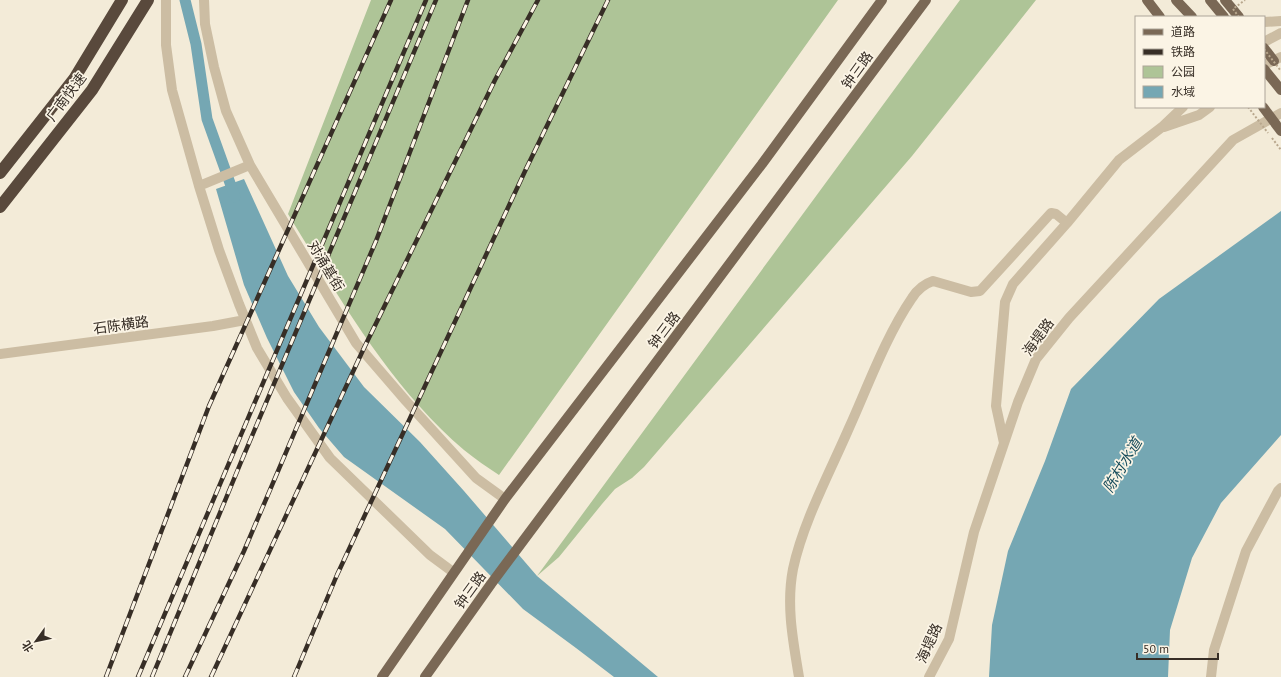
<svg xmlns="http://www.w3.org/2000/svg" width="1281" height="677" viewBox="0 0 1281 677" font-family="'PT Sans','Noto Sans SC',sans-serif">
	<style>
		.green { fill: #aec497 }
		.water { fill: #75a7b3 }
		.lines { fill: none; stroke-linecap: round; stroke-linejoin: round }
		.canal { stroke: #75a7b3; stroke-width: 11 }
		.minor { stroke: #ccbda3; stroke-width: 10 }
		.major { stroke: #7a6855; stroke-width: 10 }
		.rail-casing { stroke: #372e26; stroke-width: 4.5 }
		.rail { stroke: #fbf4e5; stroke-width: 3; stroke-dasharray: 9; stroke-linecap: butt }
		.path-bridge { stroke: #b8a78d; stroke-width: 2; stroke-dasharray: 2 2; stroke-linecap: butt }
		.major-bridge { stroke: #7a6855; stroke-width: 10 }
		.highway-bridge { stroke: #59493c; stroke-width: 12 }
		.labels { text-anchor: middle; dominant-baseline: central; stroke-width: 3.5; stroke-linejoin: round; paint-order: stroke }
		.street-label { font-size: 14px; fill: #372e26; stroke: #fbf4e5 }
		.water-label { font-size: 15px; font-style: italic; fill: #184d5c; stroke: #fbf4e5 }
	</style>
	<rect width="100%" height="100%" fill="#f3ebd8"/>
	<path class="green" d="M371,0h467l-339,475c-12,-8 -24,-16 -35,-25 -75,-64 -125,-153 -176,-236z
		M960,0h76l-124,156 -268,311 -12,11 -17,11 -13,15 -43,53 -22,19z"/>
	<path class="water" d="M244,179l44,97 31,51 45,60 56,55 44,49 73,85 121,101h-44l-38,-29 -53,-39 -78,-80 -101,-72 -25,-29 -25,-36 -27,-54 -23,-53 -28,-96z
		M1281,211v224l-60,68 -29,55 -22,72 -2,47h-179l3,-52 16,-74 37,-90 26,-72 88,-90z"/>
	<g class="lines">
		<path class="canal" d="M185,0l11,44 11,75 28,78"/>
		<path class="minor" d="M166,0v45l6,45 27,96 20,64 20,54 18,44 30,50 43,60 100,97 23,17
			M204,0l1,24 9,43 12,44 24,54 106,178 50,58 70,77 29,21
			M1264,22l17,-1
			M1264,42l17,-9
			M1264,65l17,-8
			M1164,127l35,-12 11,-8
			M199,186l51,-21
			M0,354l213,-28 32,-6
			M1004,443l-8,-37 9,-104 8,-18 54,-61 52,-63 43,-33 21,-20
			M799,677c-6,-36 -13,-72 -6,-108 10,-47 37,-97 56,-141 19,-42 37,-92 63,-130 5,-8 12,-14 21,-17l38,11 9,-1 71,-78 5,1 11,9
			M929,677l20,-38 25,-107 44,-130 18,-43 33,-41 164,-178 48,-27
			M1211,677l3,-27 32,-99 32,-60 3,-3"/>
		<path class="major" d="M1147,0l13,17
			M1176,0l16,17
			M1210,0l14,17
			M1225,0l14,17
			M1264,48l10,13
			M1264,69l17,21
			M382,677l123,-178 257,-335 120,-164
			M425,677l66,-93 435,-584"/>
		<g class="rail-casing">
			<path id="rail" d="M106,677l103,-271 182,-406
				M138,677l288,-677
				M152,677l89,-215 195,-462
				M185,677l59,-126 132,-310 92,-241
				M211,677l153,-329 131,-268 43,-80
				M294,677l43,-102 189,-406 82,-169"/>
		</g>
		<use href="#rail" class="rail"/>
		<path class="path-bridge" d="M1239,17l-6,-8 12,-9
			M1264,49l17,22
			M1248,107l20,26
			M1272,138l9,12"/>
		<path class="major-bridge" d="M1263,107l18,24"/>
		<path class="highway-bridge" d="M0,173l74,-94 48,-79
			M0,207l92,-117 56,-90"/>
	</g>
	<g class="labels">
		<g class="street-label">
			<text transform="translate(857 70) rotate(-54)">钟三路</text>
			<text transform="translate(66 97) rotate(-53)">广南快速</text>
			<text transform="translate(326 266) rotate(59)">对涌基街</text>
			<text transform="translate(121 325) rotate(-8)">石陈横路</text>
			<text transform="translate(664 330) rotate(-53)">钟三路</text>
			<text transform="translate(1038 337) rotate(-54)">海堤路</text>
			<text transform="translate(470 590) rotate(-54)">钟三路</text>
			<text transform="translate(929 643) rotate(-66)">海堤路</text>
		</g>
		<g class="water-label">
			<text transform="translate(1122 465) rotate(-59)">陈村水道</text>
		</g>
	</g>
	<rect x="1135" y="16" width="130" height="92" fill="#fbf4e5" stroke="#ada599"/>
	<rect x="1143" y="29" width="20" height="6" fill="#7a6855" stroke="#ada599"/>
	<text x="1171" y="36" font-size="12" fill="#372e26">道路</text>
	<rect x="1143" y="49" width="20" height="6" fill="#372e26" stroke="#ada599"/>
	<text x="1171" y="56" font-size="12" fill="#372e26">铁路</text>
	<rect x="1143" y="66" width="20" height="12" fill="#aec497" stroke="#ada599"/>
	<text x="1171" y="76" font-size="12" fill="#372e26">公园</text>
	<rect x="1143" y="86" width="20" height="12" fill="#75a7b3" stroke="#ada599"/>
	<text x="1171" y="96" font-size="12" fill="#372e26">水域</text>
	<g transform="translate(36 641) rotate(237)" stroke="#fbf4e5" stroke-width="3" paint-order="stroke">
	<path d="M0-3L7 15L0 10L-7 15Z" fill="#372e26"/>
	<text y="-6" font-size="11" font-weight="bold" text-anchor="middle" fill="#372e26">北</text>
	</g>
	<path d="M1137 653v6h81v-6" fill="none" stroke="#372e26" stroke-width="2"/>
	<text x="1143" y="653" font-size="12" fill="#372e26" stroke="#fbf4e5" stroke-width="3" paint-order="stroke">50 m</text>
</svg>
